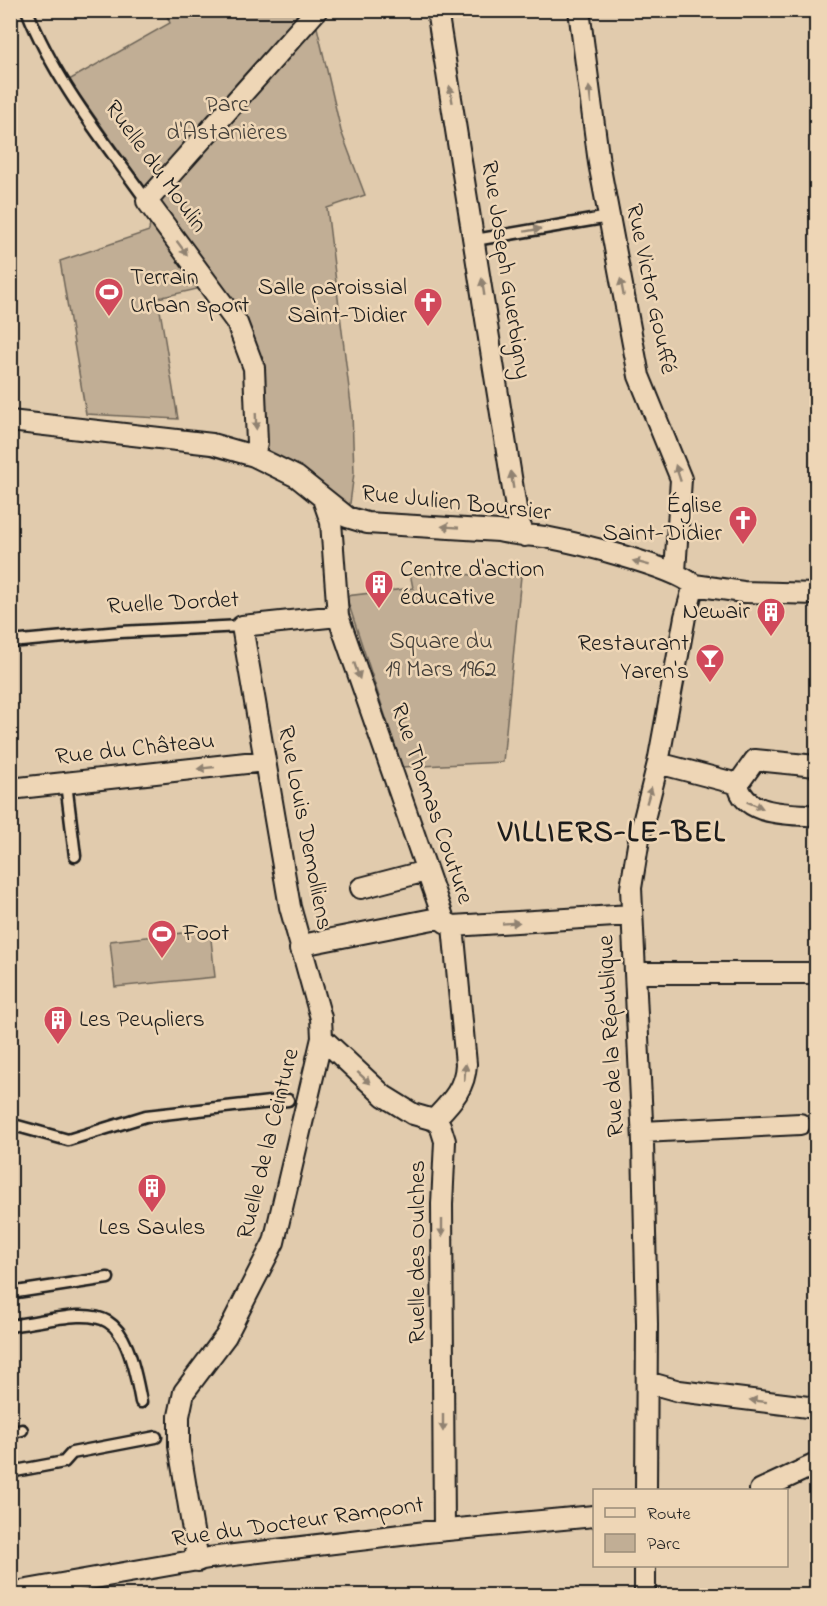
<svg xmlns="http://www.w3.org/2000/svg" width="827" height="1606" viewBox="0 0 827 1606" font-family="'Indie Flower',sans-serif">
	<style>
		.green { fill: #c1ae95; stroke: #6e6558; stroke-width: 1.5 }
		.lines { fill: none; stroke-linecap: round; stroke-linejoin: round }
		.lane-casing { stroke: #1c1c1c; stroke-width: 15 }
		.street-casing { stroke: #1c1c1c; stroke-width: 24 }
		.lane { stroke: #eed6b6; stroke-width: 10 }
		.street { stroke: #eed6b6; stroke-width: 20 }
		.oneway { fill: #908271 }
		.labels { text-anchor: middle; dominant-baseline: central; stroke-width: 5; stroke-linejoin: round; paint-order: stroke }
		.park-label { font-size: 24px; fill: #45403a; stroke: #eed6b6 }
		.street-label { font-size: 24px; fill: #1c1c1c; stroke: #eed6b6 }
		.poi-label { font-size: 24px; fill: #1c1c1c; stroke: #eed6b6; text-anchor: start }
		.district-label { font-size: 30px; font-weight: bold; letter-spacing: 1.5px; fill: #1c1c1c; stroke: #eed6b6 }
	</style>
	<rect width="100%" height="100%" fill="#e1cbad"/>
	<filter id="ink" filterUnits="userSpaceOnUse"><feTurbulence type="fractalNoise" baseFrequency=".0167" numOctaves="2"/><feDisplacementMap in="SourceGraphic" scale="12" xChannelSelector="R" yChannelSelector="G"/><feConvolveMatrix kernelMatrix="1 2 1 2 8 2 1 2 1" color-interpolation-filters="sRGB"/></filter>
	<g filter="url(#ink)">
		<path class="green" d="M165,11h130l4,16 17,-4 25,108 24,64 -38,13 25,205 2,60 -5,38 -82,-57v-37l-16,-83 -33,-50 -60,14 20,121 -92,-5 -26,-153 89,-30 4,-32 -84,-119 101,-57z
			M410,573l111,3 -18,186 -101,5 -56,-171 67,-8z
			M210,930l5,47 -100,10 -5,-46z"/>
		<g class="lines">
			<g class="lane-casing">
				<path id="lane" d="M27,10c27,70 77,131 120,191
					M475,240l134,-23
					M10,642l110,-10 122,-6
					M66,783l9,73
					M10,1124l58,16 78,-24 142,-16
					M10,1293l98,-15
					M10,1326c93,-15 112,-28 131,76
					M10,1433l12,-3
					M10,1472l54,-10 8,-9 84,-16"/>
			</g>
			<g class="street-casing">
				<path id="street" d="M437,10l81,511 7,15
					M579,10l20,153 40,213 42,103 -6,93
					M10,421l202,23 42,12 43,21 50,40 20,6 132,8c16,4 30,4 46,6 32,6 127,29 149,48
					M254,456l3,-13 -3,-75 -17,-45 -90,-122 170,-191
					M323,499l8,23 7,94 105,301 2,5 8,4
					M694,585l49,7 73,2
					M658,763l80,21
					M816,766l-61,-6 -17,24c6,33 52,29 78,32
					M10,789l254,-28
					M361,888l65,-17
					M453,926l178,-11
					M300,949l12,-6 131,-26
					M635,973h181
					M322,1038l62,58 29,18 21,6 6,5 5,16 -3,63 2,326
					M434,1120c17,-18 31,-31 32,-56l-13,-138
					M643,1132l157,-8
					M647,1382l32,9 137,17
					M646,1490l1,-166 -4,-182 -12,-254 8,-49 19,-76 27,-146 9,-32
					M760,1490l56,-26
					M198,1561l-19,-115v-30l5,-24 42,-56 48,-94 48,-204 -1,-20 -31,-111 -48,-281 96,-10
					M645,1566v30
					M10,1593l199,-35 217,-26 168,-16"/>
			</g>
			<use href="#lane" class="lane"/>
			<use href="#street" class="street"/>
		</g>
		<defs><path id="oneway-solid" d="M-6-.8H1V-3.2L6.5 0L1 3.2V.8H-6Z" transform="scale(1.5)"/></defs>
		<g class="oneway">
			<use href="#oneway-solid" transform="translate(451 94) rotate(-100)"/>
			<use href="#oneway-solid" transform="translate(590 95) rotate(-97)"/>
			<use href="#oneway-solid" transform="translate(533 230) rotate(-10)"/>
			<use href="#oneway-solid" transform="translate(182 248) rotate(53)"/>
			<use href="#oneway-solid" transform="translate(483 287) rotate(-99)"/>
			<use href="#oneway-solid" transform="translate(622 287) rotate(-101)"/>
			<use href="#oneway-solid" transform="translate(256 421) rotate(88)"/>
			<use href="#oneway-solid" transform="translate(678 473) rotate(-108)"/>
			<use href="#oneway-solid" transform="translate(512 480) rotate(-99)"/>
			<use href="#oneway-solid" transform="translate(450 527) rotate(-176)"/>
			<use href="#oneway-solid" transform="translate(641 563) rotate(-165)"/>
			<use href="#oneway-solid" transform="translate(357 671) rotate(71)"/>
			<use href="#oneway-solid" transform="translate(206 768) rotate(174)"/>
			<use href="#oneway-solid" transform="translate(649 795) rotate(-74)"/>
			<use href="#oneway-solid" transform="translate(755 805) rotate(22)"/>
			<use href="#oneway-solid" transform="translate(511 923) rotate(-4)"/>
			<use href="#oneway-solid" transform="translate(465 1072) rotate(-85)"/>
			<use href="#oneway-solid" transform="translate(364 1078) rotate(42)"/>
			<use href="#oneway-solid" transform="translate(442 1228) rotate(90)"/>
			<use href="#oneway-solid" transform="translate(758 1401) rotate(-173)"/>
			<use href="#oneway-solid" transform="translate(443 1423) rotate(90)"/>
		</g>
	</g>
	<defs>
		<g id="stadium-pin" transform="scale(1.5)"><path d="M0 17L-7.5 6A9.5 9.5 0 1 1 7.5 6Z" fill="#d1495b" stroke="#eed6b6"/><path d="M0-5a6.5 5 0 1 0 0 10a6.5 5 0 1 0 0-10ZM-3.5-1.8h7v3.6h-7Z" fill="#fff"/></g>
		<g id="church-pin" transform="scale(1.5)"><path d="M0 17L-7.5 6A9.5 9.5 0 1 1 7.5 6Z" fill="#d1495b" stroke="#eed6b6"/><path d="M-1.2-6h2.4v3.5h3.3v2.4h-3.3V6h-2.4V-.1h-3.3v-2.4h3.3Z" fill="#fff"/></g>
		<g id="building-pin" transform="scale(1.5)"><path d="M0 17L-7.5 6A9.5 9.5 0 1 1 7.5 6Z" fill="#d1495b" stroke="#eed6b6"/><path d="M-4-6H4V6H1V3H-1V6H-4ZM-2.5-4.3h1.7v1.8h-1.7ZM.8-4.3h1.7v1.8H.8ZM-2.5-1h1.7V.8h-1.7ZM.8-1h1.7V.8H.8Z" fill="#fff"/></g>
		<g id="bar-pin" transform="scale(1.5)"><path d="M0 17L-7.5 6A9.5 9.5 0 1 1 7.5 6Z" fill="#d1495b" stroke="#eed6b6"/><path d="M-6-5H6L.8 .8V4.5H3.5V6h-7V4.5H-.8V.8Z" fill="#fff"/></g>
	</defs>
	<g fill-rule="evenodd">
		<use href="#stadium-pin" x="109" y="292"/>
		<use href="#church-pin" x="428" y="302"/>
		<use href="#church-pin" x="743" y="520"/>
		<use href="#building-pin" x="379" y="584"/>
		<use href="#building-pin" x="771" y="612"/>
		<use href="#bar-pin" x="710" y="658"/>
		<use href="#stadium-pin" x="162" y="934"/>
		<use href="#building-pin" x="58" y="1020"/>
		<use href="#building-pin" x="152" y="1188"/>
	</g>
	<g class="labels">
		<g class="park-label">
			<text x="227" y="105">Parc<tspan x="227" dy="28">d'Astanières</tspan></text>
			<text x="441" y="642">Square du<tspan x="441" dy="28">19 Mars 1962</tspan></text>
		</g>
		<g class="street-label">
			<text transform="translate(155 167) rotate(54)">Ruelle du Moulin</text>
			<text transform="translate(505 270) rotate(81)">Rue Joseph Guerbigny</text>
			<text transform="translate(650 289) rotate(78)">Rue Victor Gouffé</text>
			<text transform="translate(456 504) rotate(6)">Rue Julien Boursier</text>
			<text transform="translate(173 604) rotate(-3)">Ruelle Dordet</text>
			<text transform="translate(135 750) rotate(-6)">Rue du Château</text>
			<text transform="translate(431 804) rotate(71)">Rue Thomas Couture</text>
			<text transform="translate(304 828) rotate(79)">Rue Louis Demolliens</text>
			<text transform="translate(612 1036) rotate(-93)">Rue de la République</text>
			<text transform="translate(269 1144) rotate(-76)">Ruelle de la Ceinture</text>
			<text transform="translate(418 1252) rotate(-90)">Ruelle des Oulches</text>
			<text transform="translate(298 1523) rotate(-8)">Rue du Docteur Rampont</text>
		</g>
		<g class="poi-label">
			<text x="130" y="278">Terrain<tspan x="130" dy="28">Urban sport</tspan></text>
			<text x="407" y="288" text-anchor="end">Salle paroissial<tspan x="407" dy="28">Saint-Didier</tspan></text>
			<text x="722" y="506" text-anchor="end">Église<tspan x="722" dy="28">Saint-Didier</tspan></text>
			<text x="400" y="570">Centre d'action<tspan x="400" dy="28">éducative</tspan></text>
			<text x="750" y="612" text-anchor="end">Newair</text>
			<text x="689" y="644" text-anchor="end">Restaurant<tspan x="689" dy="28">Yaren's</tspan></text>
			<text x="183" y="934">Foot</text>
			<text x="79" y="1020">Les Peupliers</text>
			<text x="152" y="1228" text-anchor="middle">Les Saules</text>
		</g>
		<g class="district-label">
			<text x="612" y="834">VILLIERS-LE-BEL</text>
		</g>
	</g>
	<rect width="827" height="1606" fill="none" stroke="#eed6b6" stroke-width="36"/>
	<rect x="18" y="18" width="791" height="1570" fill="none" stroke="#1c1c1c" stroke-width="2" filter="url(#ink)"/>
	<rect x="593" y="1489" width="195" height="78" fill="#eed6b6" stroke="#9a8c78" stroke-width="1.5"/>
	<rect x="605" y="1508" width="30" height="9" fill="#eed6b6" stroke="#9a8c78" stroke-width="1.5"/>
	<text x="647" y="1519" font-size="18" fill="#1c1c1c">Route</text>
	<rect x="605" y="1534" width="30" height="18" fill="#c1ae95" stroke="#9a8c78" stroke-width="1.5"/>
	<text x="647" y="1549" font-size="18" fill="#1c1c1c">Parc</text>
</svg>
